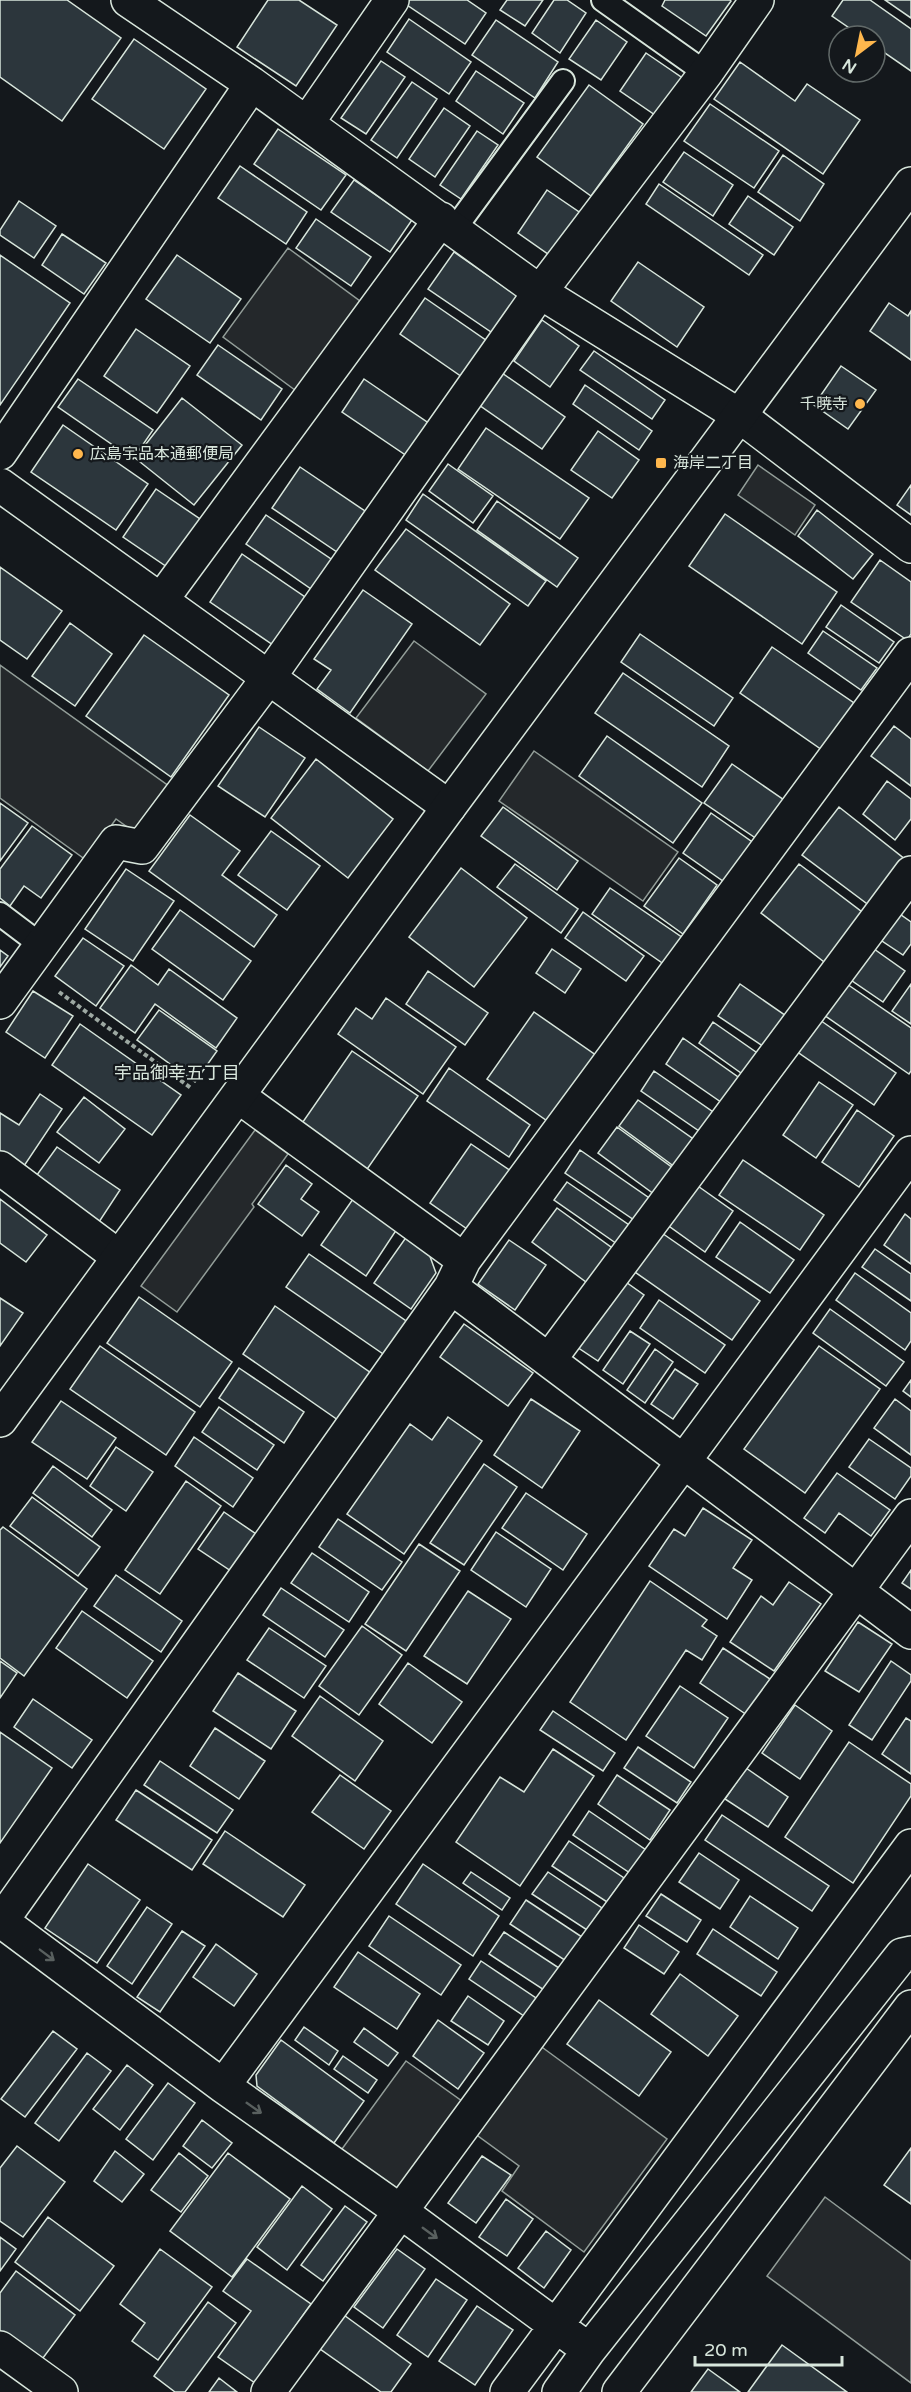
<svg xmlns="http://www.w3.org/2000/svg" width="911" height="2392" viewBox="0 0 911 2392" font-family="'Varela Round','Noto Sans JP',sans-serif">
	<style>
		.parking { fill: #24282b; stroke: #939e99; stroke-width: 1.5 }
		.building { fill: #2c363c; stroke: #d8e6dc; stroke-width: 1.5 }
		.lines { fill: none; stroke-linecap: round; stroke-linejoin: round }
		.lane-casing { stroke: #d8e6dc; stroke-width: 26 }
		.street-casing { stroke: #d8e6dc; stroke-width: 36 }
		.secondary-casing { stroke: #d8e6dc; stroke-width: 36 }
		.path { stroke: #9da8a2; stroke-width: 4; stroke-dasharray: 4.5 3; stroke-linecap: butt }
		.lane { stroke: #14181c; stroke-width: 22 }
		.street { stroke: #14181c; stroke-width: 33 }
		.secondary { stroke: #14181c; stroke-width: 33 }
		.oneway { stroke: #59605f }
		.poi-dot { fill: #ffb74d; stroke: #14181c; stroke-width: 2 }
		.labels { text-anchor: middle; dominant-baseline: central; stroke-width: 4.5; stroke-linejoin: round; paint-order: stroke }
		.poi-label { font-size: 16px; fill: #d8e6dc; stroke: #14181c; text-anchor: start }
		.neighbourhood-label { font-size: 18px; fill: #d8e6dc; stroke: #14181c }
	</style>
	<rect width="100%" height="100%" fill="#14181c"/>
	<path class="parking" d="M288,248l76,56 -65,89 -76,-56z
		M758,465l57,40 -20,30 -57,-40z
		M414,641l72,53 -58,77 -72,-53z
		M0,665l173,124 -33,47 -24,-17 -30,41 -86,-62z
		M534,751l144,101 -35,49 -144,-100z
		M255,1130l33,24 -36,50 2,3 -77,105 -36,-26z
		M539,2045l128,94 -83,113 -82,-61 17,-25 -45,-33z
		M406,2061l60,43 -67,92 -60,-43z
		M825,2197l86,64v122l-144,-107z"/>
	<path class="building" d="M0,0h67l54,38 -59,83 -62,-44z
		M268,0h31l38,25 -41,61 -59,-39z
		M406,0h61l19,13 -21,31 -61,-41z
		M507,0h36l-18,26 -25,-16z
		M554,0h13l19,13 -26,40 -28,-20z
		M665,0h65l1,1 -25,35 -44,-30z
		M843,0h27l41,29v42l-36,-25v-10h-14l-29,-20z
		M885,0h26v18z
		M409,19l62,43 -22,32 -62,-42z
		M496,20l62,42 -23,36 -63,-43z
		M596,20l31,22 -26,38 -32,-21z
		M134,39l72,50 -42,60 -72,-50z
		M646,53l38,26 -26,38 -38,-26z
		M381,61l24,16 -39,57 -25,-16z
		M740,62l55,39 12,-17 53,36 -37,54 -109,-75z
		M476,71l48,32 -21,31 -47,-33z
		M412,82l25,17 -40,59 -26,-18z
		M589,85l54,39 -52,72 -54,-39z
		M710,104l69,47 -25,37 -70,-47z
		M444,108l26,18 -35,51 -26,-18z
		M278,129l68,46 -25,35 -67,-46z
		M477,131l21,14 -37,54 -21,-14z
		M684,152l49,33 -20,31 -50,-34z
		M783,155l41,29 -24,37 -42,-29z
		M240,166l67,46 -21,32 -68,-46z
		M354,180l58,40 -22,32 -59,-40z
		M659,184l104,71 -14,20 -103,-71z
		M547,190l38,26 -30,43 -37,-26z
		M748,196l45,31 -19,28 -45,-31z
		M19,201l37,25 -22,32 -34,-23v-5z
		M316,219l55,38 -20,29 -55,-38z
		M62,234l44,29 -22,31 -42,-29z
		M454,252l65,45 -25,37 -66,-45z
		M0,255l70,48 -70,102z
		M177,255l64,44 -31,44 -64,-44z
		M638,262l66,45 -27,40 -66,-46z
		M425,298l65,45 -25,36 -65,-45z
		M889,303l19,13 3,-5v49l-41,-29z
		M542,320l37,26 -29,41 -36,-26z
		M136,329l54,37 -33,47 -53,-37z
		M218,345l64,44 -21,31 -64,-45z
		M594,351l71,49 -13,19 -72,-49z
		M841,366l35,24 -28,39 -34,-24z
		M502,373l63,44 -23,32 -63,-44z
		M78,379l75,51 -20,29 -75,-52z
		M364,379l66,45 -23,32 -65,-44z
		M585,385l67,46 -13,19 -66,-46z
		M182,398l60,47 -48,60 -59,-47z
		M63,425l85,59 -32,46 -85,-58z
		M486,428l103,70 -29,41 -102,-70z
		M598,431l41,29 -27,38 -41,-28z
		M448,464l45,32 -20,27 -44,-32z
		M300,467l65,44 -28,41 -65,-44z
		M911,485v30l-14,-10z
		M156,489l50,34 -33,48 -50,-34z
		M423,494l123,87 -18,25 -122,-86z
		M497,501l81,57 -21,29 -80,-57z
		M817,510l56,44 -20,25 -55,-43z
		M725,514l112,78 -35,52 -113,-78z
		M266,515l68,46 -20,30 -68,-47z
		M406,529l104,75 -30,41 -105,-75z
		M242,554l66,45 -32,48 -66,-45z
		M880,560l31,22v52l-4,6 -56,-38z
		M0,567l62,44 -35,48 -27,-19z
		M363,590l49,34 -62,89 -33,-24 14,-19 -17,-11z
		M841,605l53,37 -15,21 -53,-36z
		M70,623l42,31 -37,52 -43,-30z
		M823,631l54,37 -16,22 -53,-37z
		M640,634l93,64 -19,28 -93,-64z
		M144,635l85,60 -58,82 -85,-61z
		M772,647l85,58 -32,47 -85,-59z
		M623,673l106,73 -27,41 -107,-74z
		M894,726l17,13v47l-40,-30z
		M259,727l46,31 -40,59 -47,-31z
		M607,736l95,67 -29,40 -94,-67z
		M316,759l77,60 -45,59 -77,-60z
		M732,764l52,36 -27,39 -53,-36z
		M887,781l24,18v20l-16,21 -32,-26z
		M0,803l28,20 -28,38z
		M503,807l75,54 -21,29 -76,-54z
		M839,807l67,53 -36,46 -68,-51z
		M711,813l47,33 -28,40 -47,-33z
		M190,815l50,36 -18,24 55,40 -23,32 -105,-76z
		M32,826l40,29 -31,43 -17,-12 -14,20 -10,-8v-29z
		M271,831l49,35 -33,44 -49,-35z
		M679,858l38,27 -34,49 -39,-28z
		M515,864l63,45 -17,24 -64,-46z
		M799,864l67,51 -38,50 -67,-52z
		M461,868l66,50 -53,69 -65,-50z
		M126,869l48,32 -41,60 -48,-32z
		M610,888l76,52 -18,27 -76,-53z
		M180,910l71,51 -28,39 -71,-51z
		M894,910l17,12v22l-8,11 -27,-18z
		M583,912l61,44 -18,25 -61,-43z
		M83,938l41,28 -28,40 -41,-30z
		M867,944l38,27 -22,31 -38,-26z
		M552,949l29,20 -16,24 -29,-20z
		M0,950l8,6 -8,11z
		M131,965l27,20 11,-16 68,49 -21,30 -61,-44 -20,29 -35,-25z
		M428,971l60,42 -23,32 -59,-41z
		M844,982l67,46v43l-2,3 -88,-61z
		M740,984l52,36 -22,31 -52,-35z
		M911,984v40l-19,-13z
		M33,991l40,25 -28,42 -39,-26z
		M386,998l70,49 -33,47 -85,-60 18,-26 16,11z
		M159,1010l58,41 -22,31 -58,-42z
		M534,1012l66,46 -47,67 -66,-46z
		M817,1018l79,55 -22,32 -78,-54z
		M713,1022l50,35 -15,21 -49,-35z
		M80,1024l101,71 -29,40 -100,-70z
		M683,1038l65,46 -17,25 -65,-45z
		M352,1051l66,45 -55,79 -65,-46z
		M449,1068l81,57 -21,32 -82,-56z
		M654,1071l62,43 -14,19 -61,-42z
		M819,1082l34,23 -37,53 -33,-23z
		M40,1094l22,15 -40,60 -22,-15v-41l19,12z
		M84,1097l41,32 -26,34 -42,-31z
		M638,1100l61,43 -20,27 -60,-44z
		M857,1110l37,26 -35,51 -37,-25z
		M617,1127l60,44 -19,26 -60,-44z
		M471,1144l40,27 -41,60 -40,-28z
		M57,1147l63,43 -21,32 -65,-43z
		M580,1150l75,52 -15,22 -75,-51z
		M743,1160l81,55 -24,35 -81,-55z
		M286,1165l26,19 -11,15 18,13 -17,24 -44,-32z
		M567,1182l65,45 -12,19 -66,-46z
		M695,1184l38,27 -28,41 -39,-28z
		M0,1199l47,36 -21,27 -26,-19z
		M353,1199l44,30 -31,47 -45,-31z
		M557,1208l58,42 -25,35 -58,-43z
		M905,1214l6,5v45l-27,-19z
		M740,1222l54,38 -24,33 -54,-36z
		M659,1231l101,70 -28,39 -100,-70z
		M407,1236l21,15 8,22 -25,36 -37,-26z
		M509,1240l37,25 -31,45 -37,-26z
		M875,1249l36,25v27l-49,-34z
		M309,1254l103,71 -23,33 -103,-71z
		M855,1273l56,40v28l-6,9 -69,-50z
		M623,1280l21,15 -46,66 -21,-14z
		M139,1297l93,65 -32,45 -93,-64z
		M0,1298l23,15 -23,33z
		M659,1300l66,45 -20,28 -65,-45z
		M275,1306l96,67 -33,47 -95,-66z
		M830,1309l74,53 -18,24 -73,-53z
		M464,1324l69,49 -25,33 -68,-49z
		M630,1331l20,13 -27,40 -20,-14z
		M100,1346l95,66 -29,43 -96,-66z
		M819,1346l61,43 -75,104 -61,-44z
		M655,1349l18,13 -28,41 -18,-13z
		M239,1368l65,44 -20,31 -65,-45z
		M675,1369l23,15 -25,35 -22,-15z
		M911,1380v17l-8,-6z
		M531,1399l49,32 -38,57 -48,-33z
		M895,1399l16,12v44l-37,-27z
		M61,1401l55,37 -29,41 -55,-37z
		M219,1407l55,38 -17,25 -55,-38z
		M448,1417l34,24 -78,113 -57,-40 63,-90 22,16z
		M194,1437l59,41 -20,29 -58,-41z
		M869,1439l42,29v8l-16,23 -46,-32z
		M116,1447l37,25 -27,39 -36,-25z
		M484,1464l33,23 -53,78 -34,-22z
		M53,1466l59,44 -20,27 -59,-44z
		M837,1473l53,37 -19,26 -32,-23 -14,20 -21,-15z
		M186,1481l35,25 -61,88 -35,-24z
		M526,1493l61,41 -24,36 -61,-42z
		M32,1497l68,50 -22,29 -68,-50z
		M703,1508l49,32 -19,28 19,12 -25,39 -78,-53 25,-37 11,7z
		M224,1512l32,22 -25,37 -33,-22z
		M338,1519l64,43 -20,28 -63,-43z
		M3,1527l84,62 -63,87 -24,-18v-128z
		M496,1532l55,37 -25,38 -55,-37z
		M419,1544l41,27 -54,80 -41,-27z
		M312,1553l57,39 -20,30 -58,-39z
		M911,1570v19l-9,-6z
		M116,1575l66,46 -21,31 -67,-46z
		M650,1581l57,39 -5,6 15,10 -15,24 -16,-10 -60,90 -56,-38z
		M789,1582l32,22 -47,67 -44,-29 31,-46 12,9z
		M281,1588l63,42 -19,27 -62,-42z
		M468,1591l43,28 -44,65 -43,-28z
		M82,1611l71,50 -26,37 -71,-50z
		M858,1622l34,22 -33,48 -34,-21z
		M362,1626l40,29 -43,60 -40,-29z
		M269,1628l57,38 -22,32 -57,-38z
		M723,1648l47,31 -23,36 -47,-32z
		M0,1661l17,12 -17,25z
		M891,1661l20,14v6l-39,59 -23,-15z
		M408,1663l54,39 -30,41 -53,-39z
		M238,1673l58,38 -25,38 -58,-38z
		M680,1686l48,32 -34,50 -48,-32z
		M320,1696l63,45 -28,40 -63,-45z
		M33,1699l59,41 -20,28 -58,-41z
		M795,1705l37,26 -32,48 -38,-26z
		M553,1711l62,42 -12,18 -63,-41z
		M906,1718l5,3v53l-29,-20z
		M215,1728l50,33 -26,38 -49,-33z
		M0,1732l52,36 -52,75z
		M849,1742l62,42v12l-58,87 -68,-46z
		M638,1747l53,35 -14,21 -53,-35z
		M553,1749l41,27 -74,110 -64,-44 44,-65 24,15z
		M160,1761l73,49 -16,23 -73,-48z
		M746,1768l42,29 -20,30 -43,-28z
		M340,1775l51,36 -27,38 -52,-37z
		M617,1775l53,35 -20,30 -52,-36z
		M136,1790l76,50 -20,30 -76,-50z
		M589,1811l57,39 -16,23 -57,-38z
		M722,1815l107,71 -17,25 -107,-71z
		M225,1831l80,54 -22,32 -80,-53z
		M569,1841l55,37 -17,24 -55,-36z
		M699,1853l40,27 -19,29 -41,-27z
		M88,1864l52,36 -43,63 -52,-35z
		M423,1864l76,52 -26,40 -77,-52z
		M471,1872l39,26 -8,12 -39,-27z
		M548,1872l54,36 -15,22 -55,-36z
		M661,1894l40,26 -14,22 -41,-26z
		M750,1896l48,32 -20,31 -48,-32z
		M526,1900l56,37 -16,24 -56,-37z
		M147,1907l25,17 -40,60 -25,-18z
		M389,1916l72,49 -20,30 -72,-49z
		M639,1925l40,27 -15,22 -40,-26z
		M713,1929l64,43 -16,24 -64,-42z
		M182,1931l23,15 -45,66 -23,-15z
		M504,1932l55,36 -15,22 -55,-36z
		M216,1944l41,30 -23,32 -41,-29z
		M358,1952l62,42 -23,35 -63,-42z
		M481,1961l55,37 -12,18 -55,-37z
		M680,1974l58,42 -30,40 -57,-42z
		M468,1996l36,25 -16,24 -37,-24z
		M599,2000l72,52 -32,44 -72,-52z
		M438,2020l46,33 -26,36 -45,-33z
		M304,2027l34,24 -9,14 -34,-25z
		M364,2028l34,25 -10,13 -34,-24z
		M53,2031l24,18 -52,68 -24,-18z
		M281,2040l83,61 -30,42 -77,-57 -1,-11z
		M87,2053l24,18 -52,70 -24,-18z
		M343,2056l34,24 -9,13 -34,-24z
		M127,2065l26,20 -33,45 -27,-21z
		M168,2083l27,20 -42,57 -27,-21z
		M202,2120l30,23 -20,25 -29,-22z
		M17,2146l48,36 -42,55 -23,-16v-53z
		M911,2148v56l-27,-19z
		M115,2151l29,23 -22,28 -28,-21z
		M179,2153l29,23 -27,36 -30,-22z
		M228,2153l62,46 -58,78 -62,-46z
		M482,2156l29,19 -35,48 -28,-20z
		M302,2186l30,23 -45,61 -30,-23z
		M506,2199l27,20 -26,37 -28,-19z
		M345,2206l22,16 -44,59 -22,-16z
		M48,2217l66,49 -34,45 -65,-49z
		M546,2231l25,19 -27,38 -26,-20z
		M0,2237l16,12 -16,22z
		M160,2249l52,38 -54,73 -26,-19 13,-18 -25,-19z
		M397,2249l28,20 -42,59 -29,-21z
		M247,2259l64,45 -56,79 -37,-26 33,-46 -28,-20z
		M16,2271l59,44 -35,47 -40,-30v-39z
		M436,2279l31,21 -39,57 -31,-22z
		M208,2302l28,21 -51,69h-10l-21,-16z
		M477,2306l36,24 -38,55 -36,-24z
		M337,2310l74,54 -20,28h-10l-68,-48z
		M782,2345l65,47h-99z
		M708,2369l32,23h-49z
		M219,2378l18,14h-28z"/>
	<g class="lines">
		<g class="lane-casing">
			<path id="lane" d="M603,0l103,73
				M453,231l110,-150
				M0,914l41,31"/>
		</g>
		<g class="street-casing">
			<path id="street" d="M128,0l124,84 288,208 200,124 171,130
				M307,123l85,-123
				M0,453l252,-369
				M0,485l449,322
				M162,599l279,-380
				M0,1002l116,-160 26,5 127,-170 271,-385 166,-219 51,-73
				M238,1096l226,164
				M0,1168l119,89
				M451,1287l460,345
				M549,1360l362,-487
				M0,1920l223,166 177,125 189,139
				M0,1923l451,-636 13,-27 447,-606
				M223,2086l688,-933
				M0,2348l61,44
				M268,2392l643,-876
				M507,2392l404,-546
				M559,2392l30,-42 313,-395 9,-2"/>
		</g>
		<g class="secondary-casing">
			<path id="secondary" d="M0,1420l449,-613 462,-623
				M619,2392l292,-385"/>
		</g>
		<path class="path" d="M59,992l132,96"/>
		<use href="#lane" class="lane"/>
		<use href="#street" class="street"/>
		<use href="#secondary" class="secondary"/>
	</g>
	<defs><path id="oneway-shaft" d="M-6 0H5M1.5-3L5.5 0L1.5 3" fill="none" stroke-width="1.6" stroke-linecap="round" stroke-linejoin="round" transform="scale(1.5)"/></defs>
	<g class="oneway">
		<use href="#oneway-shaft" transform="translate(47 1955) rotate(37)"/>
		<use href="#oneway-shaft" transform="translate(254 2108) rotate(35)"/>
		<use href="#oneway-shaft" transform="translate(430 2233) rotate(36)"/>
	</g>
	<g class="poi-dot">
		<circle cx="860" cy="404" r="6"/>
		<circle cx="78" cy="454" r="6"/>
		<rect x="655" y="457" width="12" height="12" rx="3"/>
	</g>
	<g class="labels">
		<g class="poi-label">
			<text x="848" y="404" text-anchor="end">千暁寺</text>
			<text x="90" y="454">広島宇品本通郵便局</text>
			<text x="673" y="463">海岸二丁目</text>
		</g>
		<g class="neighbourhood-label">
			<text x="177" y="1073">宇品御幸五丁目</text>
		</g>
	</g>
	<g transform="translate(857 54) rotate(212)"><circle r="28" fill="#14181c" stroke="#626a69" stroke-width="1.5"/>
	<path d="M0-4.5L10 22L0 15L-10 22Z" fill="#ffb74d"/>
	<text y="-9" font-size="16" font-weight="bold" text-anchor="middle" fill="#d8e6dc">N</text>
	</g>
	<path d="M695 2356v9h147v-9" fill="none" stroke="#d8e6dc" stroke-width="3"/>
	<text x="704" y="2356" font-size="18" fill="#d8e6dc" stroke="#14181c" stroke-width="4.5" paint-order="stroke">20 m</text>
</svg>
